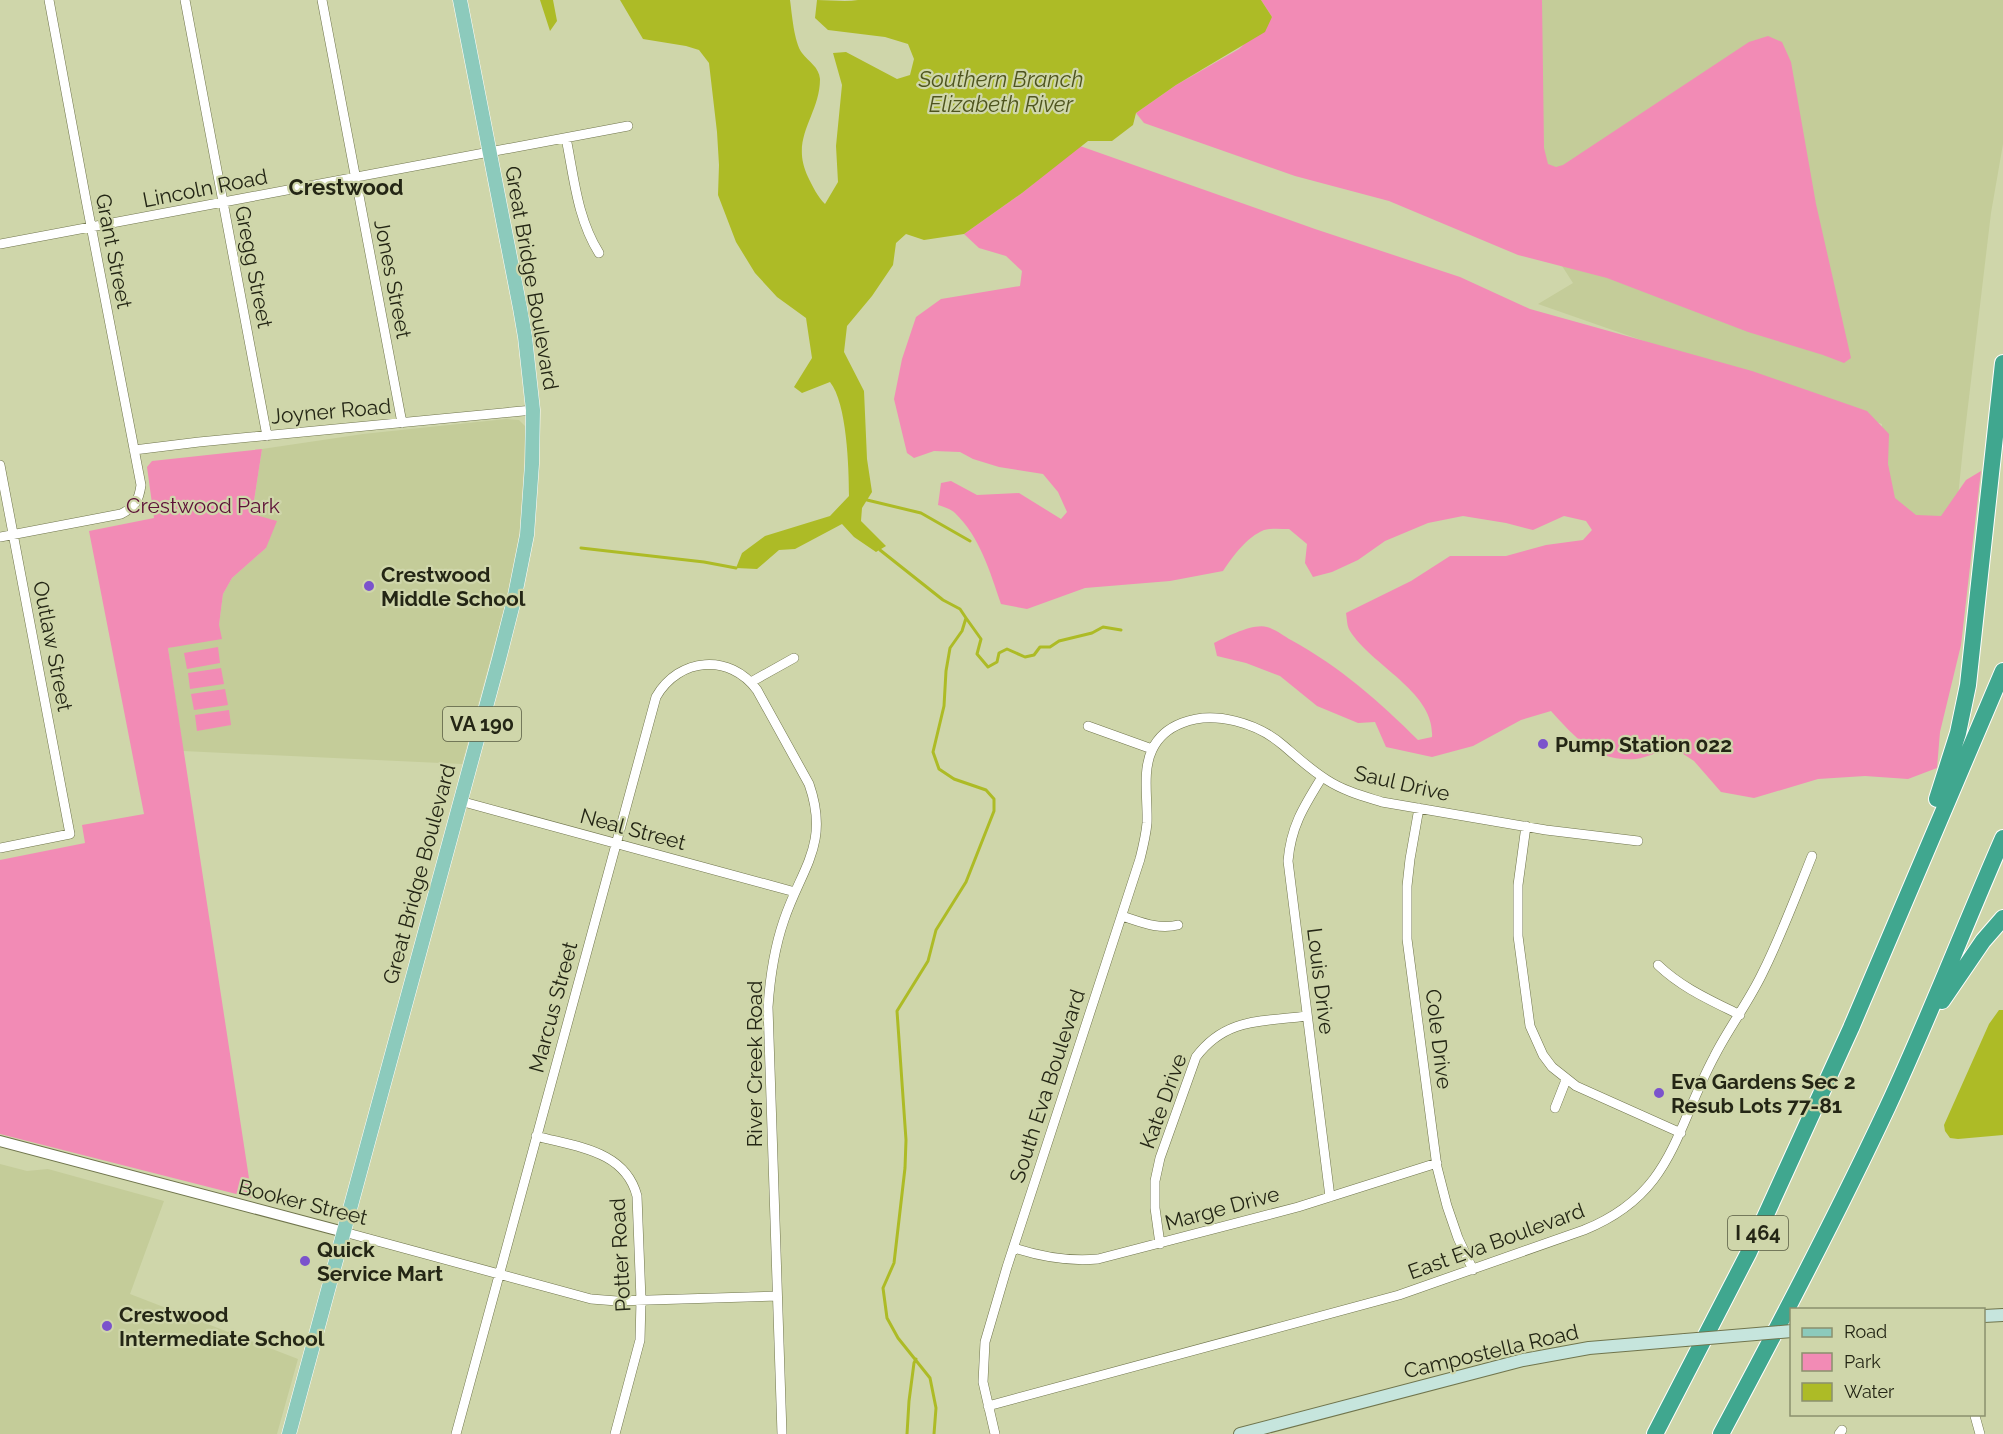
<svg xmlns="http://www.w3.org/2000/svg" width="2003" height="1434" viewBox="0 0 2003 1434" font-family="Raleway,sans-serif">
	<style>
		.built { fill: #c4cc99 }
		.green { fill: #f28bb5 }
		.water { fill: #adbb26 }
		.lines { fill: none; stroke-linecap: round; stroke-linejoin: round }
		.stream { stroke: #adbb26; stroke-width: 3 }
		.minor-casing { stroke: #70754d; stroke-width: 10 }
		.tertiary-casing { stroke: #70754d; stroke-width: 12 }
		.secondary-casing { stroke: #70754d; stroke-width: 14 }
		.primary-casing { stroke: #fff; stroke-width: 15 }
		.motorway-casing { stroke: #fff; stroke-width: 18 }
		.minor { stroke: #fff; stroke-width: 9 }
		.tertiary { stroke: #fff; stroke-width: 10 }
		.secondary { stroke: #c6e5dd; stroke-width: 12 }
		.primary { stroke: #8ccabc; stroke-width: 14 }
		.motorway { stroke: #40a78f; stroke-width: 16 }
		.secondary-bridge-casing { stroke: #70754d; stroke-width: 14; stroke-linecap: butt }
		.secondary-bridge { stroke: #c6e5dd; stroke-width: 12 }
		.poi-dot { fill: #7b53cc; stroke: #cfd6aa; stroke-width: 2 }
		.labels { text-anchor: middle; dominant-baseline: central; stroke-width: 4.5; stroke-linejoin: round; paint-order: stroke }
		.shield { fill: #cfd6aa; stroke: #575b42; stroke-width: 1.5 }
		.shield-label { font-size: 20px; font-weight: bold; fill: #242615 }
		.street-label { font-size: 21px; fill: #242615; stroke: #cfd6aa }
		.park-label { font-size: 21px; fill: #5c0f36; stroke: #cfd6aa }
		.poi-label { font-size: 21px; font-weight: bold; fill: #242615; stroke: #cfd6aa; text-anchor: start }
		.water-label { font-size: 22px; font-style: italic; fill: #4e541e; stroke: #cfd6aa }
		.neighbourhood-label { font-size: 22px; font-weight: bold; fill: #242615; stroke: #cfd6aa }
	</style>
	<rect width="100%" height="100%" fill="#cfd6aa"/>
	<path class="built" d="M1391,0h612v144l-12,69 -28,235 -23,224 -62,-187 4,-61 -344,-120 35,-21z
		M506,419l13,1 6,6 3,11 -4,68 -6,53 -56,206 -279,-13 -15,-103 7,-2 44,-21 4,-31 9,-16 34,-30 -14,-33 10,-66 101,-15z
		M0,1164l27,7 21,-2 116,32 -34,93 168,65 -21,75h-277z"/>
	<path class="green" d="M1261,0h281l2,148 4,16 8,3 7,-2 186,-123 19,-6 14,6 9,20 25,142 35,154 -7,5 -21,-8 -75,-23 -141,-54 -89,-23 -129,-54 -94,-25 -151,-53 -8,-10 40,-28 63,-36 33,-32z
		M1080,146l235,83 145,48 70,32 222,62 115,40 22,23 -1,30 7,34 21,17 25,1 25,-36 15,-9 -20,174 -21,87 -3,36 -29,11 -43,-3 -47,3 -64,19 -33,-6 -27,-31 -23,-15c-10,4 -24,12 -35,13 -41,3 -59,-20 -85,-48l-30,9 -48,26 -41,11 -46,-10 -11,-25 -17,1 -41,-17 -37,-30 -34,-13 -29,-7 -3,-13c12,-6 39,-20 53,-16 8,2 17,9 24,13 48,26 89,62 127,100l14,-3c3,-45 -60,-71 -82,-106 -3,-4 -3,-12 -4,-18l65,-32 39,-25h56l40,-11 37,-5 9,-10 -6,-9 -22,-5 -31,14 -27,-7 -43,-7 -35,7 -43,18 -27,19 -26,12 -19,5 -8,-14 2,-19 -18,-15c-8,0 -18,-1 -25,1 -17,7 -31,26 -41,41l-53,10 -85,7 -58,21 -26,-5c-11,-32 -21,-67 -46,-91 -4,-4 -11,-6 -17,-8l3,-22 10,-2 26,14 42,-2 42,26 6,-7 -9,-20 -15,-18 -44,-7 -26,-8 -13,-7 -26,-1 -20,7 -7,-5 -13,-54 8,-40 14,-42 25,-18 79,-13 2,-15 -16,-15 -27,-8 -15,-14 58,-41z
		M262,449l-10,65 25,7 -11,27 -34,30 -9,16 -4,31 3,14 -54,9 84,550 -252,-64v-274l85,-17 -3,-18 62,-11 -55,-283 65,-13 -7,-51 5,-6z
		M218,647l2,16 -33,6 -3,-16z
		M221,668l3,16 -34,5 -2,-16z
		M225,689l3,16 -34,5 -3,-16z
		M229,710l2,15 -34,6 -2,-16z"/>
	<path class="water" d="M540,0h13l4,21 -7,10z
		M620,0h170c2,14 4,42 12,53 7,9 17,14 18,26 0,37 -31,58 -12,98 5,10 9,19 17,27l13,-22 -2,-36 6,-61 -9,-32 13,-1 51,27 13,-4 4,-16 -6,-15 -23,-7 -57,-7 -13,-12 2,-18c14,0 28,2 41,0h403l11,17 -7,15 -89,53 -40,28 -3,12 -21,16h-24l-66,52 -58,41 -40,6 -18,-6 -10,9 -3,22 -21,31 -25,30 -3,26 20,39 3,68 5,33 -10,16 -1,13 25,25 -10,6 -22,-15 -12,-13 -47,25 -16,1 -22,19 -21,-1 6,-15 23,-17 65,-20 19,-20c0,-28 -2,-93 -19,-114l-28,11 -8,-6 18,-29 -6,-40 -29,-21 -22,-24 -19,-31 -18,-47 1,-30 -2,-33 -8,-69 -10,-13 -13,-4 -43,-7z
		M1999,1010h4v125l-45,4 -8,-1 -5,-7 -1,-6 45,-101z"/>
	<g class="lines">
		<path class="stream" d="M867,500l54,13 49,28
			M581,548l123,14 32,6
			M880,550l63,50 17,9 6,9 -4,13 -12,17 -4,23 -2,35 -11,46 6,17 15,10 32,11 8,9v12l-28,71 -30,48 -8,31 -31,50 9,129 -1,28 -11,95 -11,25 4,30 11,20 32,40 6,30 -2,26
			M966,618l15,21 -4,15 11,13 9,-5 2,-9 8,-4 18,8 9,-2 6,-8h10l9,-6 33,-8 11,-6 18,3
			M907,1434l2,-33 5,-38 2,-4"/>
		<g class="minor-casing">
			<path id="minor" d="M185,0l82,436
				M322,0l80,423
				M566,138c8,39 11,80 33,115
				M0,244l628,-118
				M134,450l65,-8 334,-32
				M0,465l70,369 -70,14
				M0,537l121,-23c14,-7 18,-14 20,-29l-55,-285 -37,-200
				M751,682l43,-24
				M1088,726l64,23
				M1322,777c-18,29 -31,49 -34,84l42,336
				M460,801l335,91
				M1419,808l-9,51 -3,27v53l30,228 10,39 11,32 15,32
				M1526,826l-8,59v51l12,90 13,29 9,12 24,19 105,47
				M1122,916c19,6 36,14 56,9
				M1658,965c24,23 52,35 82,50
				M1555,1108l11,-28
				M536,1136c40,11 89,14 101,60l4,104 -1,40 -25,94
				M344,1232l247,67 26,2 160,-5
				M1160,1244l-5,-36v-27l5,-23 36,-101c30,-40 66,-35 111,-41
				M1014,1248c28,9 54,14 84,11l200,-52 139,-44
				M988,1406l411,-111 185,-65c89,-36 90,-98 130,-173 14,-28 34,-54 48,-83 19,-38 34,-78 50,-118
				M1975,1416l5,18
				M456,1434l200,-737c23,-40 74,-44 101,-7l52,94c21,60 -7,83 -25,136 -10,29 -14,57 -16,87l14,427
				M995,1434l-12,-52 2,-40 22,-75 133,-408c3,-12 6,-24 7,-36 1,-23 -5,-52 5,-73 6,-13 17,-22 30,-27 32,-13 76,0 102,23 14,12 27,24 43,34 17,11 36,16 55,22l164,28 92,11
				M1839,1434l3,-4"/>
		</g>
		<g class="tertiary-casing">
			<path id="tertiary" d="M0,1141l344,91"/>
		</g>
		<g class="secondary-casing">
			<path id="secondary" d="M1984,1316l19,-1
				M1240,1434l283,-74 66,-12 96,-8"/>
		</g>
		<g class="primary-casing">
			<path id="primary" d="M289,1434l210,-775 15,-59 13,-65 5,-71 1,-54 -8,-73 -5,-29 -60,-308"/>
		</g>
		<g class="motorway-casing">
			<path id="motorway" d="M1937,799l21,-66 10,-48 35,-322
				M1942,1001l41,-60 20,-23
				M1655,1434l94,-182 102,-224 152,-357
				M1721,1434c58,-108 115,-217 167,-328 41,-88 76,-179 115,-268"/>
		</g>
		<use href="#minor" class="minor"/>
		<use href="#tertiary" class="tertiary"/>
		<use href="#secondary" class="secondary"/>
		<use href="#primary" class="primary"/>
		<use href="#motorway" class="motorway"/>
		<g class="secondary-bridge-casing">
			<path id="secondary-bridge" d="M1685,1340l107,-9"/>
		</g>
		<use href="#secondary-bridge" class="secondary-bridge"/>
	</g>
	<g class="poi-dot">
		<circle cx="369" cy="586" r="6"/>
		<circle cx="1543" cy="744" r="6"/>
		<circle cx="1659" cy="1093" r="6"/>
		<circle cx="305" cy="1261" r="6"/>
		<circle cx="107" cy="1326" r="6"/>
	</g>
	<g class="labels">
		<g class="shield">
			<rect x="443" y="707" width="78" height="34" rx="4.5"/>
			<rect x="1728" y="1216" width="60" height="34" rx="4.5"/>
		</g>
		<g class="shield-label">
			<text x="482" y="724">VA 190</text>
			<text x="1758" y="1233">I 464</text>
		</g>
		<g class="street-label">
			<text transform="translate(205 188) rotate(-11)">Lincoln Road</text>
			<text transform="translate(114 251) rotate(79)">Grant Street</text>
			<text transform="translate(254 267) rotate(79)">Gregg Street</text>
			<text transform="translate(532 278) rotate(80)">Great Bridge Boulevard</text>
			<text transform="translate(393 279) rotate(79)">Jones Street</text>
			<text transform="translate(331 411) rotate(-5)">Joyner Road</text>
			<text transform="translate(53 646) rotate(79)">Outlaw Street</text>
			<text transform="translate(1402 783) rotate(13)">Saul Drive</text>
			<text transform="translate(633 829) rotate(15)">Neal Street</text>
			<text transform="translate(419 874) rotate(-75)">Great Bridge Boulevard</text>
			<text transform="translate(1321 981) rotate(83)">Louis Drive</text>
			<text transform="translate(553 1007) rotate(-75)">Marcus Street</text>
			<text transform="translate(1439 1039) rotate(83)">Cole Drive</text>
			<text transform="translate(754 1064) rotate(-90)">River Creek Road</text>
			<text transform="translate(1047 1086) rotate(-72)">South Eva Boulevard</text>
			<text transform="translate(1163 1101) rotate(-70)">Kate Drive</text>
			<text transform="translate(303 1202) rotate(14)">Booker Street</text>
			<text transform="translate(1222 1208) rotate(-15)">Marge Drive</text>
			<text transform="translate(1496 1241) rotate(-20)">East Eva Boulevard</text>
			<text transform="translate(620 1255) rotate(-93)">Potter Road</text>
			<text transform="translate(1491 1351) rotate(-13)">Campostella Road</text>
		</g>
		<g class="park-label">
			<text x="203" y="505">Crestwood Park</text>
		</g>
		<g class="poi-label">
			<text x="381" y="574">Crestwood<tspan x="381" dy="24">Middle School</tspan></text>
			<text x="1555" y="744">Pump Station 022</text>
			<text x="1671" y="1081">Eva Gardens Sec 2<tspan x="1671" dy="24">Resub Lots 77-81</tspan></text>
			<text x="317" y="1249">Quick<tspan x="317" dy="24">Service Mart</tspan></text>
			<text x="119" y="1314">Crestwood<tspan x="119" dy="24">Intermediate School</tspan></text>
		</g>
		<g class="water-label">
			<text x="1001" y="79">Southern Branch<tspan x="1001" dy="25">Elizabeth River</tspan></text>
		</g>
		<g class="neighbourhood-label">
			<text x="346" y="187">Crestwood</text>
		</g>
	</g>
	<rect x="1790" y="1308" width="195" height="108" fill="#cfd6aa" stroke="#8b906e" stroke-width="1.5"/>
	<rect x="1802" y="1328" width="30" height="9" fill="#8ccabc" stroke="#8b906e" stroke-width="1.5"/>
	<text x="1844" y="1338" font-size="18" fill="#242615">Road</text>
	<rect x="1802" y="1353" width="30" height="18" fill="#f28bb5" stroke="#8b906e" stroke-width="1.5"/>
	<text x="1844" y="1368" font-size="18" fill="#242615">Park</text>
	<rect x="1802" y="1383" width="30" height="18" fill="#adbb26" stroke="#8b906e" stroke-width="1.5"/>
	<text x="1844" y="1398" font-size="18" fill="#242615">Water</text>
</svg>
